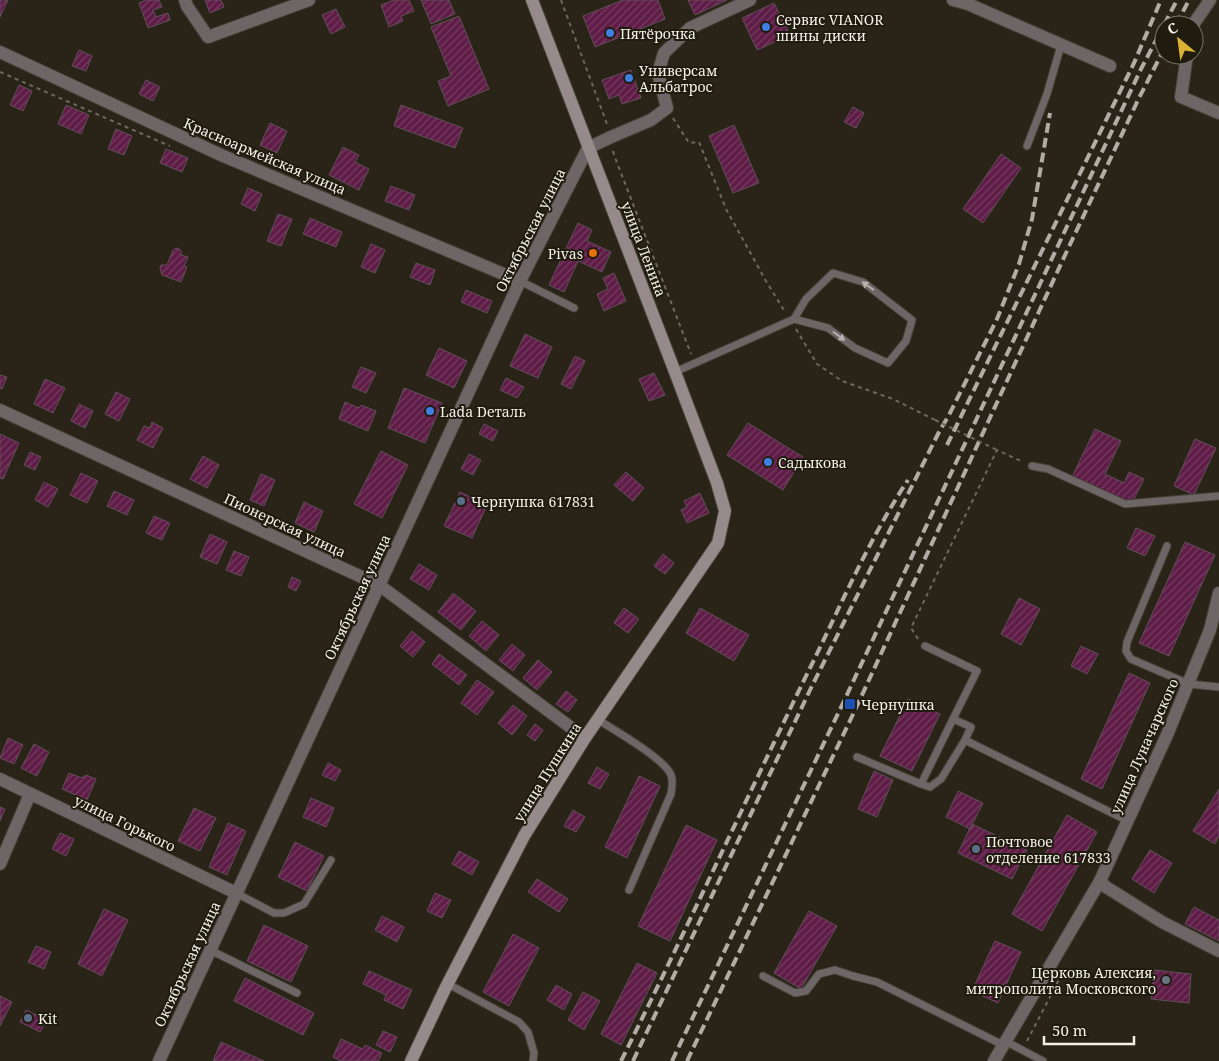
<svg xmlns="http://www.w3.org/2000/svg" width="1219" height="1061" viewBox="0 0 1219 1061" font-family="'Noto Serif',serif">
	<style>
		.building { fill: url(#building-hatch); stroke: #5f5058 }
		.lines { fill: none; stroke-linecap: round; stroke-linejoin: round }
		.service-casing { stroke: #454134; stroke-width: 9 }
		.minor-casing { stroke: #454134; stroke-width: 14 }
		.tertiary-casing { stroke: #454134; stroke-width: 14 }
		.secondary-casing { stroke: #454134; stroke-width: 14 }
		.path { stroke: #6d695e; stroke-width: 2; stroke-dasharray: 4 4; stroke-linecap: butt }
		.service { stroke: #6d6566; stroke-width: 7 }
		.minor { stroke: #6d6566; stroke-width: 12 }
		.tertiary { stroke: #6d6566; stroke-width: 12 }
		.secondary { stroke: #978a8b; stroke-width: 12 }
		.rail { stroke: #b1ada4; stroke-width: 4; stroke-dasharray: 10 5; stroke-linecap: butt }
		.path-bridge { stroke: #6d695e; stroke-width: 2; stroke-dasharray: 4 4; stroke-linecap: butt }
		.oneway { fill: #b7b1ae }
		.shop-dot { fill: #3f7fe0; stroke: #1f1b0e; stroke-width: 2 }
		.food-dot { fill: #e8710a; stroke: #1f1b0e; stroke-width: 2 }
		.service-dot { fill: #5c6f8a; stroke: #1f1b0e; stroke-width: 2 }
		.transit-dot { fill: #1a4fb4; stroke: #1f1b0e; stroke-width: 2 }
		.worship-dot { fill: #6b7280; stroke: #1f1b0e; stroke-width: 2 }
		.labels { text-anchor: middle; dominant-baseline: central; stroke-width: 4; stroke-linejoin: round; paint-order: stroke }
		.poi-label { font-size: 14px; fill: #f3f0e8; stroke: #1f1b0e; text-anchor: start }
		.street-label { font-size: 14px; fill: #f3f0e8; stroke: #1f1b0e }
	</style>
	<defs>
		<pattern id="building-hatch" width="6" height="6" patternUnits="userSpaceOnUse" patternTransform="scale(1.25)"><rect width="6" height="6" fill="#5e1c46"/><path d="M-1 1l2-2M0 6l6-6M5 7l2-2" fill="none" stroke="#763d61"/></pattern>
	</defs>
	<rect width="100%" height="100%" fill="#292417"/>
	<path class="building" d="M0,0h8l-8,17z
		M146,0h13l3,7 -9,3 3,7 12,-4 2,7 -22,8 -9,-25z
		M205,0h16l3,7 -14,6z
		M394,0h15l5,11 -13,5 2,5 -14,6 -8,-22z
		M421,0h28l6,14 -24,10z
		M623,0h35l7,19 -70,28 -12,-31z
		M688,0h39l-32,15z
		M774,3l16,32 -33,15 -15,-32z
		M336,9l9,18 -14,7 -9,-19z
		M459,16l30,73 -41,17 -10,-25 13,-5 -20,-49z
		M79,50l13,6 -6,15 -14,-5z
		M631,70l10,28 -19,6 -3,-9 -10,4 -7,-19z
		M146,80l14,7 -7,14 -14,-7z
		M19,85l13,6 -9,20 -13,-6z
		M66,105l23,10 -8,19 -23,-10z
		M401,105l62,23 -8,20 -61,-22z
		M853,107l11,6 -8,15 -12,-6z
		M270,123l17,8 -10,22 -17,-8z
		M734,125l25,58 -26,10 -24,-57z
		M116,129l16,7 -8,19 -16,-6z
		M343,147l16,8 -4,7 14,7 -10,21 -30,-15z
		M166,149l22,9 -6,14 -22,-9z
		M1001,154l20,14 -38,55 -20,-14z
		M391,186l24,9 -6,15 -24,-9z
		M248,188l14,6 -7,17 -14,-7z
		M278,214l14,5 -11,27 -14,-5z
		M310,218l32,14 -6,15 -33,-13z
		M578,223l14,7 -5,11 24,11 -9,20 -24,-11 -14,31 -15,-7z
		M371,244l14,6 -10,23 -14,-6z
		M176,248l3,1 2,2v4l7,2 -4,9 3,1 -6,15 -19,-7 -2,-6 1,-4h6l6,-15z
		M416,263l19,7 -5,15 -20,-8z
		M614,273l12,28 -22,10 -7,-17 11,-5 -5,-11z
		M466,290l26,11 -5,12 -26,-11z
		M525,334l27,13 -14,31 -28,-12z
		M439,348l28,13 -13,27 -28,-13z
		M575,356l10,5 -14,28 -10,-5z
		M361,367l15,6 -10,20 -14,-6z
		M654,373l11,22 -16,6 -10,-22z
		M0,375l7,2 -5,12 -2,-1z
		M506,378l18,9 -7,11 -17,-8z
		M45,379l20,9 -12,25 -19,-9z
		M404,388l38,15 -17,40 -37,-15z
		M116,392l14,7 -11,22 -14,-7z
		M345,402l14,6 2,-3 15,6 -8,20 -29,-12z
		M79,404l14,7 -8,17 -14,-7z
		M152,422l11,6 -10,20 -16,-8 7,-14 6,2z
		M748,423l55,34 -20,33 -56,-35z
		M484,424l14,7 -5,10 -14,-7z
		M1095,429l26,12 -16,33 19,9 5,-11 15,7 -13,26 -59,-28z
		M0,434l19,9 -16,36 -3,-1z
		M1195,439l21,9 -22,47 -20,-9z
		M381,451l27,14 -26,53 -28,-14z
		M30,452l11,5 -6,13 -11,-5z
		M469,454l12,6 -8,15 -12,-6z
		M203,456l16,9 -12,23 -17,-9z
		M626,472l18,16 -11,13 -19,-16z
		M81,473l17,8 -11,22 -17,-8z
		M261,474l14,6 -11,26 -14,-6z
		M44,482l14,7 -10,18 -13,-7z
		M114,491l20,9 -7,15 -20,-9z
		M460,492l27,13 -15,33 -28,-12z
		M700,493l9,20 -22,10 -6,-13 6,-3 -3,-6z
		M304,502l19,9 -9,21 -19,-9z
		M154,516l16,7 -8,17 -16,-7z
		M1136,528l19,8 -10,20 -18,-8z
		M210,534l17,8 -10,22 -17,-7z
		M1185,542l30,13 -46,101 -30,-13z
		M234,551l15,6 -8,19 -15,-6z
		M663,554l11,9 -9,11 -11,-8z
		M419,564l18,11 -8,15 -19,-11z
		M292,577l9,4 -5,10 -8,-4z
		M453,593l23,18 -15,19 -23,-18z
		M1019,598l21,11 -19,36 -20,-11z
		M624,608l15,11 -11,14 -14,-10z
		M700,608l49,27 -15,26 -48,-28z
		M482,621l17,14 -13,16 -17,-15z
		M412,631l13,11 -12,15 -13,-11z
		M512,644l13,11 -12,16 -14,-11z
		M1081,646l17,8 -11,20 -16,-8z
		M439,654l28,21 -8,10 -27,-21z
		M538,660l14,12 -15,18 -14,-12z
		M1129,673l21,10 -48,106 -21,-10z
		M477,680l17,12 -17,23 -16,-12z
		M566,691l11,9 -9,12 -12,-8z
		M908,699l32,15 -28,57 -32,-15z
		M513,705l14,11 -15,19 -14,-12z
		M535,724l8,6 -8,11 -8,-6z
		M8,738l15,7 -9,19 -14,-6z
		M34,744l15,8 -12,24 -16,-8z
		M328,763l13,7 -6,11 -13,-6z
		M597,767l12,7 -9,15 -12,-6z
		M874,771l19,9 -16,37 -19,-8z
		M69,773l13,5 4,-3 10,4 -9,21 -25,-11z
		M639,776l21,10 -33,72 -22,-11z
		M1219,789v47l-4,8 -22,-13z
		M958,791l25,12 -13,26 -24,-12z
		M311,798l23,10 -8,19 -23,-10z
		M0,807l5,2 -5,12z
		M194,808l22,10 -16,33 -22,-10z
		M573,810l12,7 -9,15 -12,-6z
		M1067,815l30,17 -55,99 -30,-17z
		M228,823l18,8 -19,44 -18,-8z
		M972,824l55,26 -15,29 -54,-26z
		M686,825l31,15 -47,101 -32,-15z
		M60,833l14,6 -8,17 -14,-7z
		M295,842l29,14 -17,35 -29,-14z
		M1150,850l22,13 -18,30 -22,-14z
		M459,851l20,11 -7,13 -20,-11z
		M537,879l31,20 -9,13 -31,-20z
		M435,893l16,7 -9,18 -15,-7z
		M1194,907l25,13v21l-34,-17z
		M104,909l24,11 -26,56 -24,-12z
		M809,911l28,15 -36,63 -27,-16z
		M382,916l22,11 -7,15 -22,-12z
		M264,925l44,21 -17,36 -44,-21z
		M513,934l26,14 -30,58 -26,-14z
		M995,941l26,11 -23,51 -26,-12z
		M36,946l15,6 -7,17 -16,-7z
		M637,963l20,10 -36,72 -20,-11z
		M1154,970l37,4 -2,29 -38,-4z
		M369,971l43,19 -9,19 -19,-9 2,-5 -23,-11z
		M245,978l69,35 -11,22 -69,-34z
		M556,985l16,9 -8,16 -17,-10z
		M583,992l17,9 -16,29 -16,-10z
		M0,996l12,6 -12,24z
		M26,1010l21,10 -7,12 -20,-10z
		M383,1031l14,6 -7,15 -14,-7z
		M341,1039l22,10 2,-4 17,8 -4,8h-37l-8,-4z
		M221,1042l43,19h-51z"/>
	<g class="lines">
		<g class="service-casing">
			<path id="service" d="M1027,146l20,-52 14,-49
				M520,281l54,27
				M675,372l119,-53 12,-20 27,-26 30,9 49,38 -6,21 -18,22 -33,-15 -27,-20 -34,-9
				M1032,466l16,3 77,35 94,-8
				M1167,546l-40,96 -1,9 5,8 58,25 30,3
				M925,646l52,25 -24,48
				M597,719c17,11 68,40 74,56 2,5 1,13 0,19l-42,96
				M965,740l-24,39 -11,8 -9,-3 32,-65 18,8 -6,13 163,81
				M857,757l64,27
				M236,893l38,20h10l20,-9 27,-44
				M210,950l87,43
				M763,976l32,17 11,-2 13,-17 16,-4 18,6 24,6 126,63
				M448,984l71,38 9,10 6,21 -1,8
				M1005,1041l38,20"/>
		</g>
		<g class="minor-casing">
			<path id="minor" d="M185,0l2,6 21,31 101,-37
				M953,0l15,4 142,62
				M1193,25l17,-25
				M1187,55l-6,42 38,16
				M588,148l23,-11 40,-17 16,-12 -9,-35 6,-20 26,-25 60,-28
				M0,410l379,175 206,153
				M0,779l236,114
				M0,864l30,-70
				M1100,881l6,6 56,35 57,29"/>
		</g>
		<g class="tertiary-casing">
			<path id="tertiary" d="M0,52l221,103 299,126
				M159,1061l361,-780 68,-133
				M994,1061l106,-180 67,-146 43,-105 9,-37"/>
		</g>
		<g class="secondary-casing">
			<path id="secondary" d="M411,1061l34,-72 79,-153 61,-98 133,-195 7,-32 -8,-28 -42,-111 -143,-372"/>
		</g>
		<path class="path" d="M561,0l46,124
			M0,72l170,74
			M673,118l16,25 10,-1 27,67 40,72 19,31
			M613,151l1,4 77,199
			M796,329l21,35 25,17 51,18 42,21
			M918,639l-7,-11 86,-178 26,12
			M1027,1041l38,-73"/>
		<use href="#service" class="service"/>
		<use href="#minor" class="minor"/>
		<use href="#tertiary" class="tertiary"/>
		<use href="#secondary" class="secondary"/>
		<path class="rail" d="M1164,25l13,-25
			M1176,25l13,-25
			M947,445l187,-382 27,-63
			M621,1061c65,-130 125,-262 189,-393 31,-63 59,-129 98,-188
			M633,1061l178,-373 128,-256 10,-17 48,-96 22,-55 13,-45 18,-106
			M672,1061l172,-360 297,-632 23,-44
			M687,1061l169,-353 210,-455 73,-155 25,-49"/>
		<path class="path-bridge" d="M935,420l62,30"/>
	</g>
	<defs><path id="oneway-solid" d="M-6-.8H1V-3.2L6.5 0L1 3.2V.8H-6Z" transform="scale(1.25)"/></defs>
	<g class="oneway">
		<use href="#oneway-solid" transform="translate(868 286) rotate(-145)"/>
		<use href="#oneway-solid" transform="translate(839 336) rotate(37)"/>
	</g>
	<g class="shop-dot">
		<circle cx="766" cy="27" r="5"/>
		<circle cx="610" cy="33" r="5"/>
		<circle cx="629" cy="78" r="5"/>
		<circle cx="430" cy="411" r="5"/>
		<circle cx="768" cy="462" r="5"/>
	</g>
	<circle class="food-dot" cx="593" cy="253" r="5"/>
	<g class="service-dot">
		<circle cx="461" cy="501" r="5"/>
		<circle cx="976" cy="849" r="5"/>
		<circle cx="28" cy="1018" r="5"/>
	</g>
	<rect class="transit-dot" x="844" y="698" width="12" height="12" rx="2.5"/>
	<circle class="worship-dot" cx="1166" cy="980" r="5"/>
	<g class="labels">
		<g class="poi-label">
			<text x="776" y="19">Сервис VIANOR<tspan x="776" dy="16">шины диски</tspan></text>
			<text x="620" y="33">Пятёрочка</text>
			<text x="639" y="70">Универсам<tspan x="639" dy="16">Альбатрос</tspan></text>
			<text x="583" y="253" text-anchor="end">Pivas</text>
			<text x="440" y="411">Lada Dеталь</text>
			<text x="778" y="462">Садыкова</text>
			<text x="471" y="501">Чернушка 617831</text>
			<text x="861" y="704">Чернушка</text>
			<text x="986" y="841">Почтовое<tspan x="986" dy="16">отделение 617833</tspan></text>
			<text x="1156" y="972" text-anchor="end">Церковь Алексия,<tspan x="1156" dy="16">митрополита Московского</tspan></text>
			<text x="38" y="1018">Kit</text>
		</g>
		<g class="street-label">
			<text transform="translate(265 156) rotate(23)">Красноармейская улица</text>
			<text transform="translate(530 230) rotate(-63)">Октябрьская улица</text>
			<text transform="translate(644 249) rotate(69)">улица Ленина</text>
			<text transform="translate(285 525) rotate(25)">Пионерская улица</text>
			<text transform="translate(357 597) rotate(-65)">Октябрьская улица</text>
			<text transform="translate(1144 746) rotate(-66)">улица Луначарского</text>
			<text transform="translate(547 772) rotate(-58)">улица Пушкина</text>
			<text transform="translate(125 823) rotate(26)">улица Горького</text>
			<text transform="translate(187 964) rotate(-65)">Октябрьская улица</text>
		</g>
	</g>
	<g transform="translate(1179 40) rotate(331)"><circle r="24" fill="#1f1b0e" stroke="#747065"/>
	<path d="M0-4L9 19L0 12L-9 19Z" fill="#dcb233"/>
	<text y="-8" font-size="14" font-weight="bold" text-anchor="middle" fill="#f3f0e8">С</text>
	</g>
	<path d="M1044 1036v8h90v-8" fill="none" stroke="#f3f0e8" stroke-width="2.5"/>
	<text x="1052" y="1036" font-size="15" fill="#f3f0e8" stroke="#1f1b0e" stroke-width="4" paint-order="stroke">50 m</text>
</svg>
